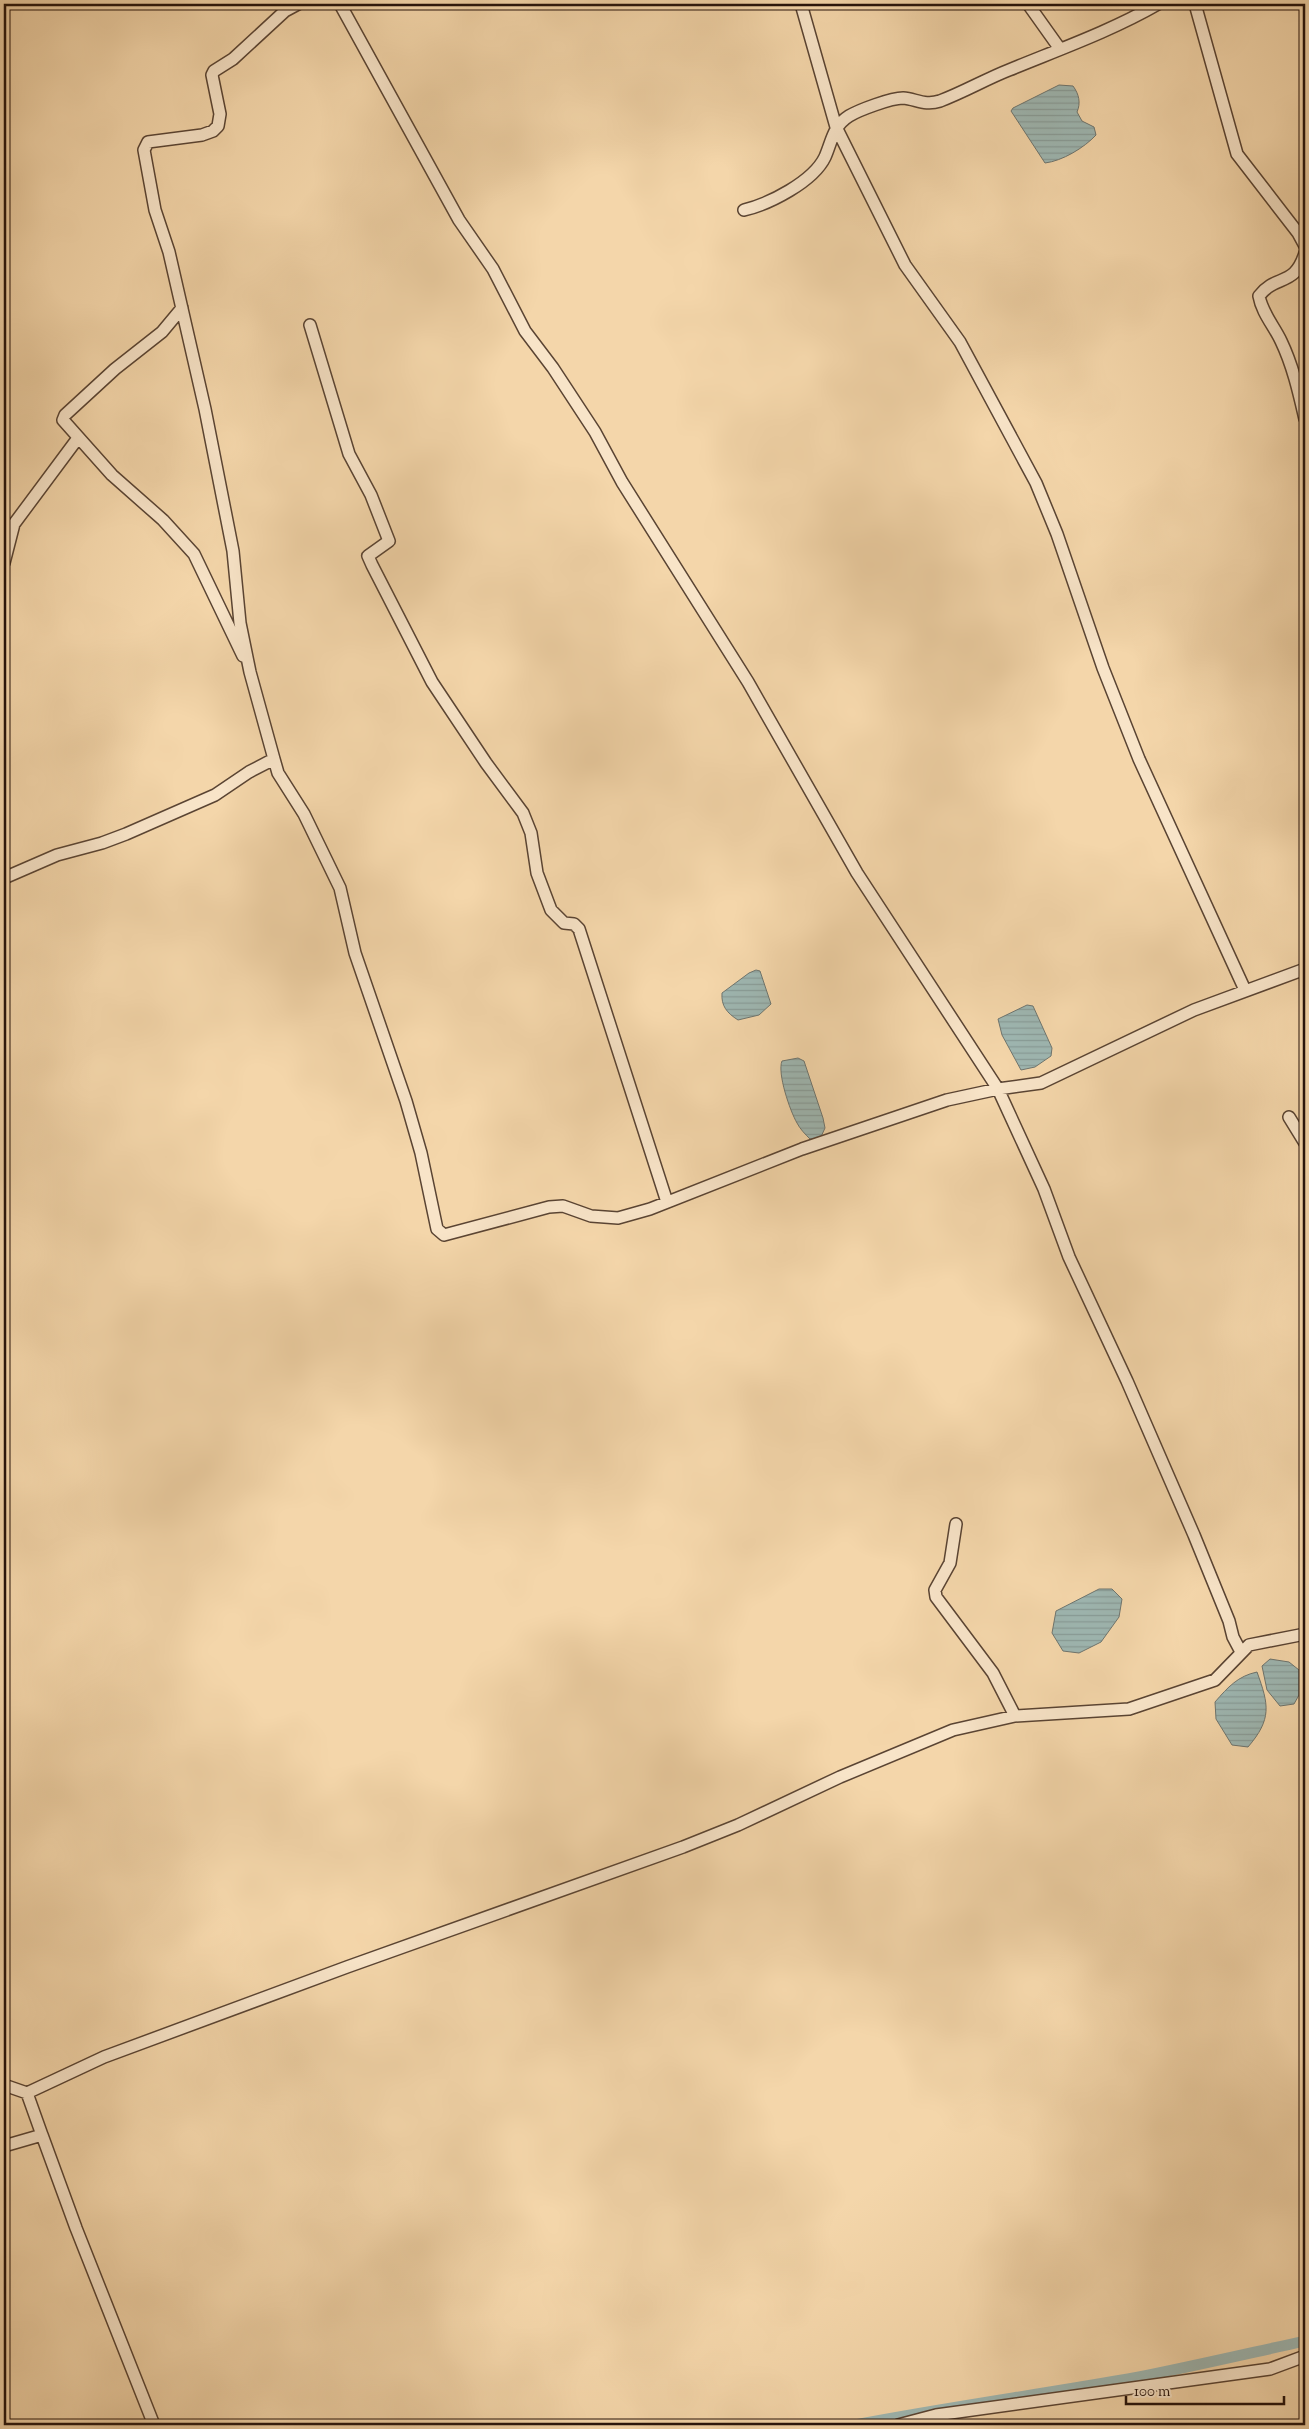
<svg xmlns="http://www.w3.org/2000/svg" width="1309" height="2429" viewBox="0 0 1309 2429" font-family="'Sorts Mill Goudy',serif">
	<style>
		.water { fill: url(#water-rules); stroke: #6e756f }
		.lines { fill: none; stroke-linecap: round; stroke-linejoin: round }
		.canal { stroke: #9eb7b2; stroke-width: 11 }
		.minor-casing { stroke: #5a4433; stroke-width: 14 }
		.minor { stroke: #f8e4c8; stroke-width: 11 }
	</style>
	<defs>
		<pattern id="water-rules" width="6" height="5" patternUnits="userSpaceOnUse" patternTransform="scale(1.25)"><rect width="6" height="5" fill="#9eb7b2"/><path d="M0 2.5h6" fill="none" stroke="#889c98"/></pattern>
	</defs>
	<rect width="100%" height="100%" fill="#f4d6aa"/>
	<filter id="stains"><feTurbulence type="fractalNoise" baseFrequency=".004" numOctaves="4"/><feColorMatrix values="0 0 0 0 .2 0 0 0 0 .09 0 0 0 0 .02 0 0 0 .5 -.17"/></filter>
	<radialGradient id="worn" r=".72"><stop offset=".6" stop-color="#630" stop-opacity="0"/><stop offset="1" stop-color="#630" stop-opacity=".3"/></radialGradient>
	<path class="water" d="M1059,85l14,1c6,8 8,17 4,26l5,9 12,6 2,8c-12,13 -34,26 -51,28l-34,-52 2,-3z
		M756,970l4,1 11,33 -12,11 -21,5c-11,-7 -17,-14 -16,-27l27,-20z
		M1027,1005l6,1 19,42 -1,8 -16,11 -14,3 -19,-35 -4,-16z
		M798,1058l6,3 19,57 2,10 -5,11h-10c-5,-5 -10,-10 -13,-16 -7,-12 -20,-50 -15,-62z
		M1099,1589h13l10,10 -3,18 -18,25 -22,11 -16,-2 -11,-18 4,-22z
		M1270,1659l19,3 10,8v25l-5,9 -14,2 -13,-16 -5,-24z
		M1257,1672c12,33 15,47 -9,75l-16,-2 -16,-26 -1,-17c13,-15 23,-26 42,-30z"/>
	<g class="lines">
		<path class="canal" d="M855,2425c94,-18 189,-31 284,-48 55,-11 111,-24 166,-36"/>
		<g class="minor-casing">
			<path id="minor" d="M340,4l119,216 34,49 32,62 28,37 42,64 27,50 126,200 109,191 141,216 46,100 25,68 58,124 67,154 35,86 4,16 8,15
				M801,4l35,123 69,138 55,77 76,141 21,51 46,134 36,91 106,231
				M1028,4l32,45
				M1195,4l42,150 61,79 7,13
				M744,210c25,-6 69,-28 81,-53 7,-16 8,-31 24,-41 10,-6 42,-18 54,-18 13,1 22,8 37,3 24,-9 46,-22 69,-31 51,-21 102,-39 149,-66
				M1305,253c-11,35 -28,20 -46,43 3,17 15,30 22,45 12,25 18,52 24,78
				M182,308l-20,24 -47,37 -50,46 -2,5 49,55 51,45 31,34 49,102
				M310,325l39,129 22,41 18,46 -21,15 4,9 60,117 54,81 37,50 8,20 6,40 14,37 13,13 10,1 5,5 88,273
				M4,563l10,-39 64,-86
				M274,759l-24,-87 -10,-49 -7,-72 -28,-142 -36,-157 -14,-42 -11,-60 4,-8 54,-7 11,-4 5,-5 2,-12 -8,-39 2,-4 19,-12 52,-48 13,-7
				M4,878l53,-23 45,-12 24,-9 89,-39 34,-23 25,-13 4,14 26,41 36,74 15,65 51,148 15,52 16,76 7,6 105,-28 14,-1 28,10 27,2 32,-9 152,-60 145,-49 51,-11 43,-6 153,-73 111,-41
				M1289,1117l16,26
				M956,1524l-6,39 -15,27 1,7 57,76 22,43
				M4,2085l23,8 77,-36 243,-90 336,-120 55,-22 102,-48 113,-47 62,-14 114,-7 86,-29 34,-35 56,-11
				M27,2093l15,42
				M4,2146l38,-11 34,93 78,197
				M898,2425l38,-10 334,-46 35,-13"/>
		</g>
		<use href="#minor" class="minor"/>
	</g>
	<rect width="1309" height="2429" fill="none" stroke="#f4d6aa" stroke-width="20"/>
	<rect x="5" y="5" width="1299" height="2419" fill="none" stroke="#26130b" stroke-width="2.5"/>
	<rect x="10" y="10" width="1289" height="2409" fill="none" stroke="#26130b"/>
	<path d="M1126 2396v8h158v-8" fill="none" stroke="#26130b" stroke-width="2.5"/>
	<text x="1134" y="2396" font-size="15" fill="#26130b" stroke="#f8e4c8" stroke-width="4" paint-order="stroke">100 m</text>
	<rect width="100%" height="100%" filter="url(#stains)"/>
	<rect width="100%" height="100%" fill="url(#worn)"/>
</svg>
